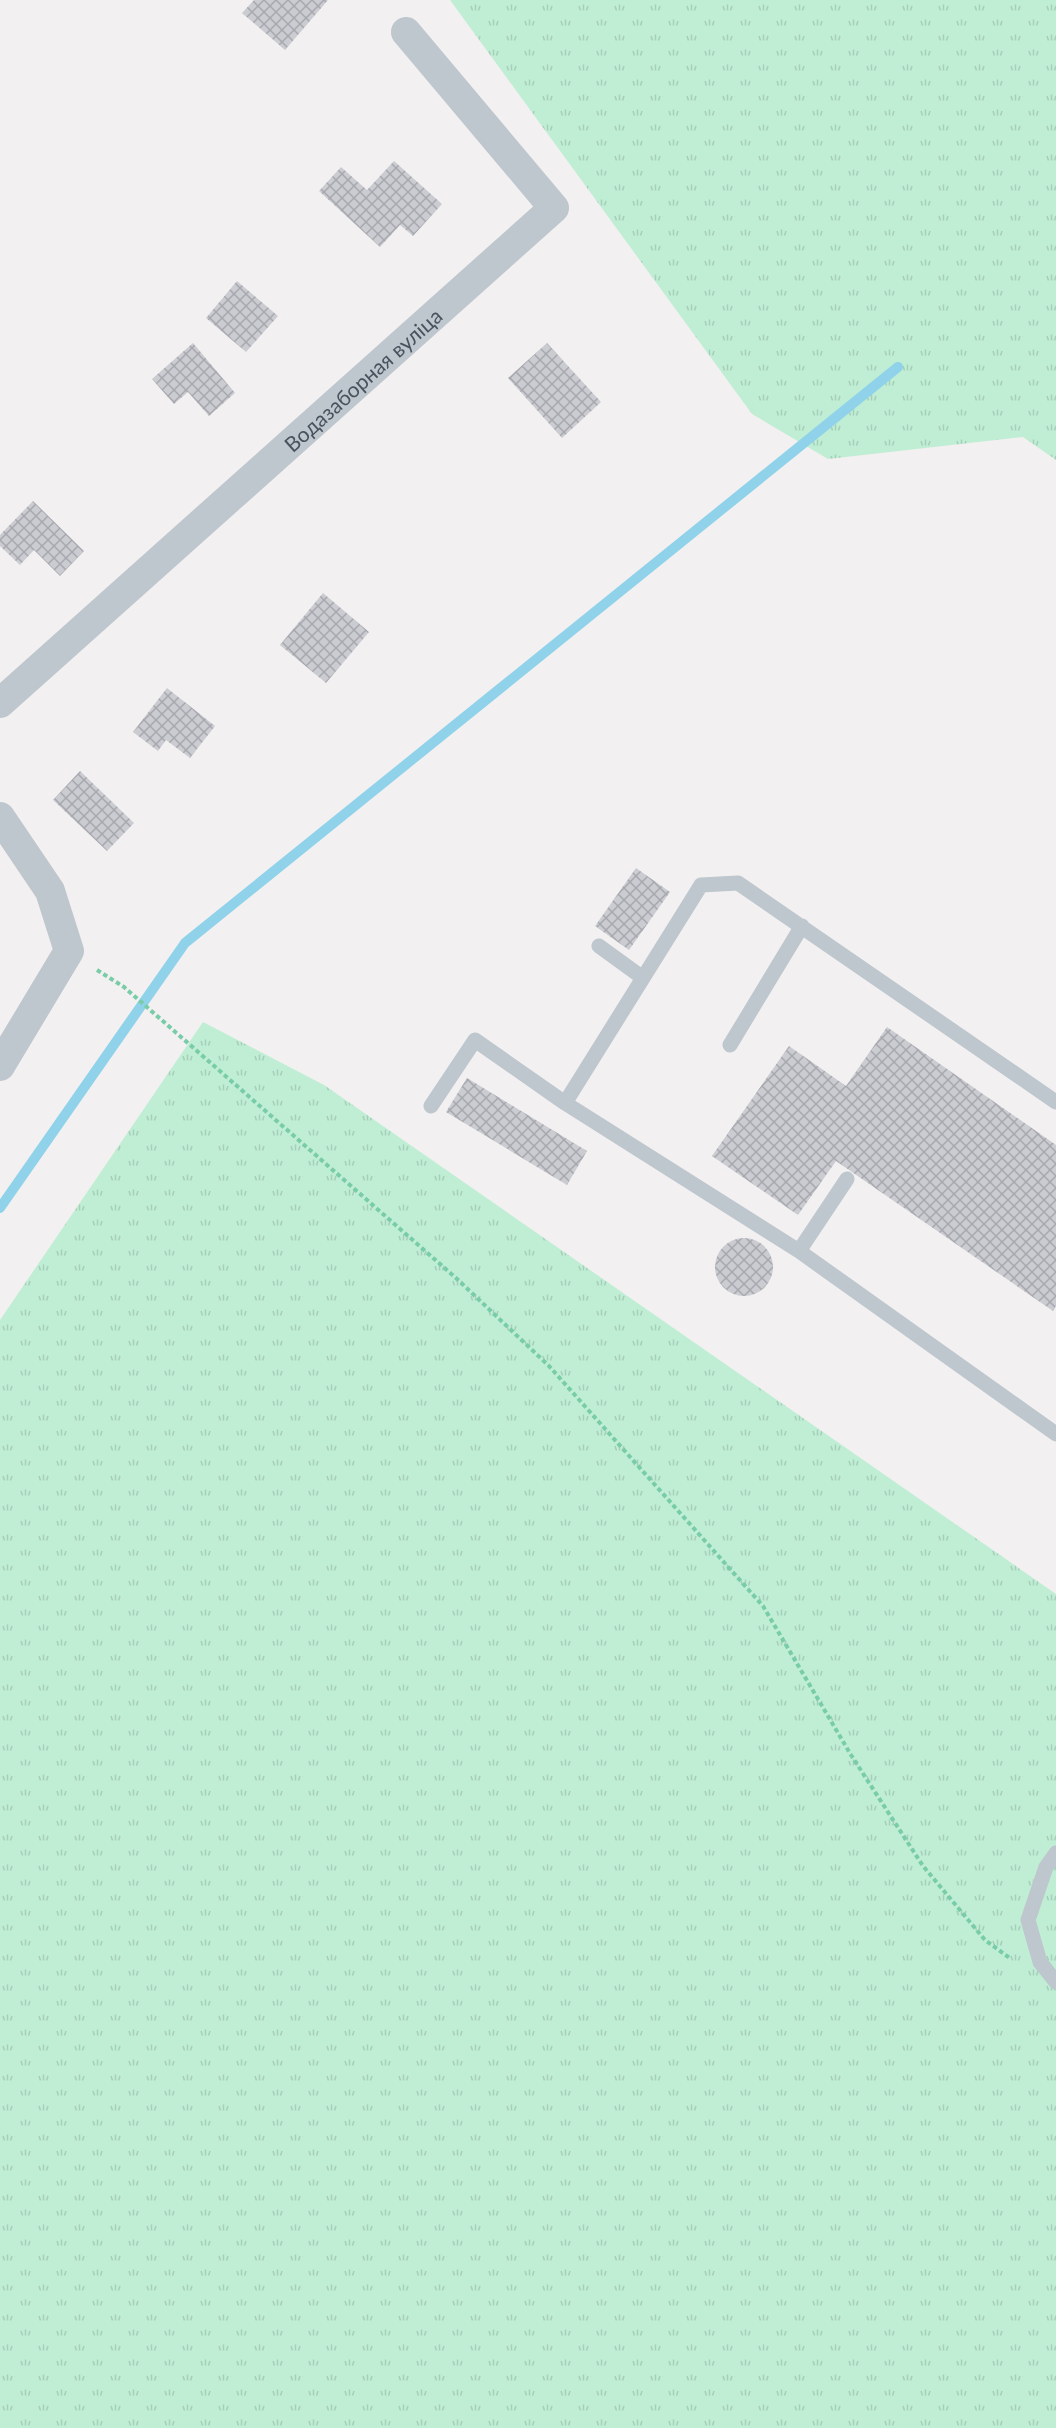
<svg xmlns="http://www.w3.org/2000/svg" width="1056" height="2428" viewBox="0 0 1056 2428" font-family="Lato,sans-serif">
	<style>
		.grass { fill: url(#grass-tufts) }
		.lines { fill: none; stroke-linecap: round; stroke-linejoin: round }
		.stream { stroke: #8fd2ea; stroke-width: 10 }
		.building { fill: url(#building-cross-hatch) }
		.path { stroke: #79cca8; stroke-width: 4; stroke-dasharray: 4.5 3; stroke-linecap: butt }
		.lane { stroke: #bec6ce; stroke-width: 15 }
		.street { stroke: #bec6ce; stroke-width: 30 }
		.labels { text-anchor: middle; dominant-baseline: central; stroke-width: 4.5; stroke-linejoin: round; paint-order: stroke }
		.street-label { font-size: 21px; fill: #48525d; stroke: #fff }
	</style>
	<defs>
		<pattern id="grass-tufts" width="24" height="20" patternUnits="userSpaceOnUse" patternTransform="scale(1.5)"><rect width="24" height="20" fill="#c0eed5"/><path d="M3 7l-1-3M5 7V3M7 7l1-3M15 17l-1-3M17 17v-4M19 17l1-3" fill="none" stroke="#a6ceb9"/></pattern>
		<pattern id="building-cross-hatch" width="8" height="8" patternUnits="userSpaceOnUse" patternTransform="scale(1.5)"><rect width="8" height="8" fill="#caccd2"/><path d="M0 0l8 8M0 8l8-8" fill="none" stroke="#a6a8ae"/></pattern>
	</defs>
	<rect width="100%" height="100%" fill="#f2f0f0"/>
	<path class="grass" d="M450,0h606v460l-33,-23 -195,22 -76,-45z
		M203,1022l121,63 732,509v834h-1056v-1108z"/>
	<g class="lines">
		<path class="stream" d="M0,1208l185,-265 713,-576"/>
	</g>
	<path class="building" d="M254,0h74l-43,50 -43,-37z
		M394,161l48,43 -29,32 -13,-11 -20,22 -61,-56 22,-24 26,23z
		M237,281l41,35 -32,36 -40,-34z
		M193,343l42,50 -26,23 -21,-24 -14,12 -22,-25z
		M547,343l54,59 -39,36 -54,-60z
		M33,501l51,50 -24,25 -26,-26 -14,15 -20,-19v-11z
		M323,593l46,39 -43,51 -46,-38z
		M167,688l48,38 -25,32 -24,-18 -8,11 -25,-19z
		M80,771l54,52 -27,28 -54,-51z
		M636,868l34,24 -41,58 -34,-24z
		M887,1027l169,118v161l-3,5 -217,-150 -38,54 -86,-59 77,-110 57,40z
		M467,1078l120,73 -20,34 -121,-73z
		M715 1267a29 29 0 1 1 58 0a29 29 0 1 1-58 0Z"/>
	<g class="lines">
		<path class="path" d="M97,970l27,17 332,291 93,88 214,240 88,149 72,111 62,74 26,19"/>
		<path class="lane" d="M599,946l44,32
			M730,1045l72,-119
			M565,1103l136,-218 37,-2 318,219
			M431,1106l44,-66 90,63 234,148 257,183
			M799,1251l48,-72
			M1056,1853l-10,14 -18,53 12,42 16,20"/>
		<g class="street">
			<path id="s1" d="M0,703l554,-495 -148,-176"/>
			<path d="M0,817l50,74 19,60 -69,115"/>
		</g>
	</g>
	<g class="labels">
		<g class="street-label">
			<text stroke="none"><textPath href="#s1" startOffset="486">Водазаборная вуліца</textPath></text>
		</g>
	</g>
</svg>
